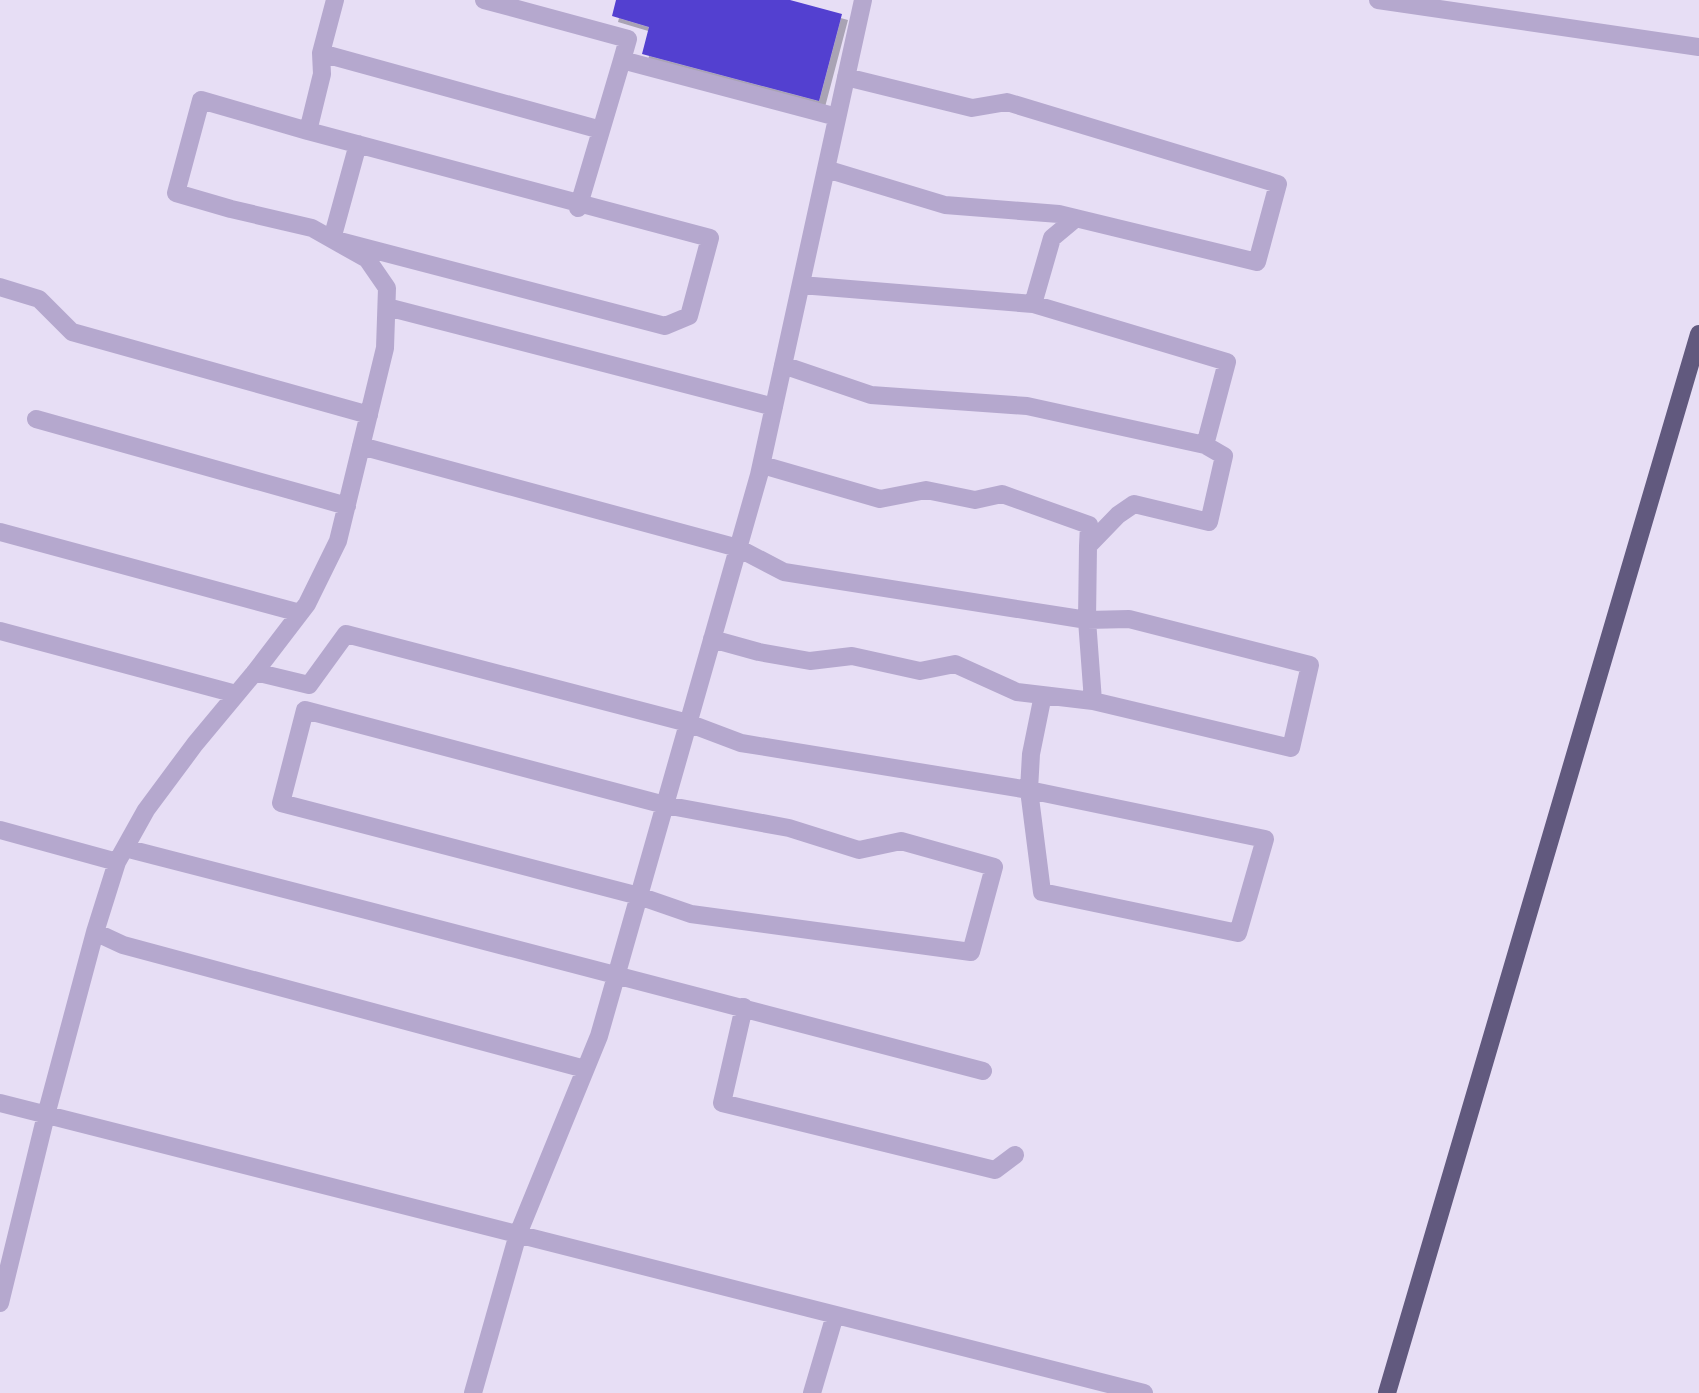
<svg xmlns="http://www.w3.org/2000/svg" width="1699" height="1393" viewBox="0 0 1699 1393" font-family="Cabin,sans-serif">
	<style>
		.building { fill: #5340d0; filter: url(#shadow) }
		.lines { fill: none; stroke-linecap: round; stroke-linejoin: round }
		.minor { stroke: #b5a8ce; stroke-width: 18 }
		.primary { stroke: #61597e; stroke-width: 18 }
	</style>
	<defs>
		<filter id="shadow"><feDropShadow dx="6" dy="6" stdDeviation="0" flood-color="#0004"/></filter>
	</defs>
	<rect width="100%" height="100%" fill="#e7def5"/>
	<path class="building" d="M616,0h174l52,14 -23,87 -177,-47 7,-27 -37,-11z"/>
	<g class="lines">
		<path class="minor" d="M335,0l-14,53 280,77
			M484,0l144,39 -6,21
			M1378,0l321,47
			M321,53l1,21 -14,57 402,107 -21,78 -24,10 -333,-87 26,-95
			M826,169l119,36 114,9 198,48 21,-78 -271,-82 -35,6 -126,-31
			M578,208l44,-148 215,57
			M0,287l39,12 33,33 297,83
			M1033,304l19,-66 24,-20
			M387,307l387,100
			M783,365l88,30 156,11 178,39 22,-83 -194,-58 -232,-19
			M36,419l311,87
			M361,446l377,102 46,24 303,48 42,-1 181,46 -19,83 -198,-47 -6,-81 1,-74 30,-31 16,-11 75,18 15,-66 -19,-11
			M762,465l118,34 46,-9 49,10 27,-6 87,31 -1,21
			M0,532l300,81
			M0,631l236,63
			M712,639l47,13 51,9 42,-5 68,15 35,-7 62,28 76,9
			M255,672l54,13 37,-51 342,89 53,20 288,47 236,49 -27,94 -196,-41 -13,-102 2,-36 12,-59
			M305,710l360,95 124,23 70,22 42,-9 93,26 -23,85 -280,-38 -52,-18 -358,-93z
			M0,830l117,32
			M125,848c286,74 572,146 858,223
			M95,932l28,13 462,124
			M744,1007l-22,96 273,67 20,-15
			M0,1103l1144,290
			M0,1303l46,-188 49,-183 22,-70 29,-52 49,-66 60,-72 52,-68 31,-63 47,-193 2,-60 -20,-29 -55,-31 -81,-19 -55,-16 25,-93 107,31
			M473,1393l45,-159 81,-198 160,-561 104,-475
			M812,1393l23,-78"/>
		<path class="primary" d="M1387,1393l312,-1059"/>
	</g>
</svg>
